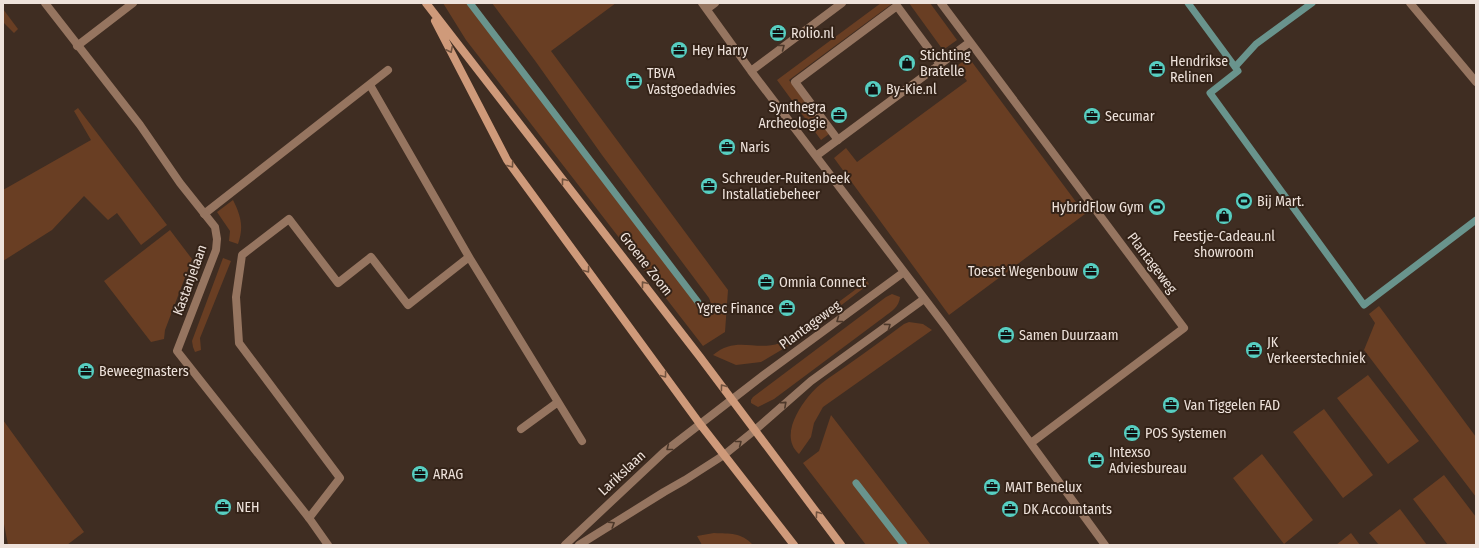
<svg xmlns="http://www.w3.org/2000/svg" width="1479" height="548" viewBox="0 0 1479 548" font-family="'Fira Sans Condensed',sans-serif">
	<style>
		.green { fill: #693e23 }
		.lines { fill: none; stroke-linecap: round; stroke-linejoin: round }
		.stream { stroke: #69948d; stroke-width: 7 }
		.service { stroke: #967560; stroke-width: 8 }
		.minor { stroke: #967560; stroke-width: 8 }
		.secondary { stroke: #cf9a7a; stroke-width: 8 }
		.oneway { stroke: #4c382a }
		.oneway2 { stroke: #72533f }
		.labels { text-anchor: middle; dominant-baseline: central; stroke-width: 4; stroke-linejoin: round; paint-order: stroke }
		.poi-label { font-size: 14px; fill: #eee2db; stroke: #342318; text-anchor: start }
		.street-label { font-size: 14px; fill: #eee2db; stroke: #342318 }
	</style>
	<rect width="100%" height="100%" fill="#3f2d22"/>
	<path class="green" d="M443,3h31l116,158 115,152c6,-4 7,-8 4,-15l-107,-143 -66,-93 -44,-59h124l-65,48 177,239 -3,42 -22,14 -237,-306z
		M881,3h12l-104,77 40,54 -8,6 -44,-60z
		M909,3h21l27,37 -14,10z
		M3,9l15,20 -4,4 -11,-11z
		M969,58l116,156 -136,101 -115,-157 12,-10 11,14 110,-81 -11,-15z
		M78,108l89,117 -26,20 -24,-32 -9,7 -24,-24 -32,34 -49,31v-71l88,-50 -17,-29z
		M233,200c8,16 11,27 5,44l-9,-3 1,-10 -13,-19z
		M170,230l22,29 -27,71 -1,9 -13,3 -47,-61z
		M223,258l8,3 -31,77 1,12 -6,2 -2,-5 -1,-6z
		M867,281l2,3 -81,62 -27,16 -25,3 -23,-10c24,-20 42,-3 67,-12 12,-5 23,-14 33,-22 18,-13 36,-27 54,-40z
		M892,294l8,3c-1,10 -8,14 -16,20l-110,82 -16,8 -7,-4v-3l2,-3 133,-100z
		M1379,306l97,131v60l-112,-147 11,-27 -6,-9z
		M909,322l14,2 9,6 -109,77 -9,16 -3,14 -12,17c-18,-16 -3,-42 9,-57 11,-14 27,-23 41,-33 19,-13 37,-27 55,-40z
		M1368,375l51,66 -31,23 -51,-66z
		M1324,409l49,66 -30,23 -50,-66z
		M831,415l100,130h-65l-63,-82 16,-12z
		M3,420l81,112 -17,13h-59l-5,-26z
		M1262,454l51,66 -29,24 -51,-66z
		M1444,475l32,42v28h-28l-35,-46z
		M1400,509l27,36h-48l-10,-12z
		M714,533c16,1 27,-1 39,12h-51l-5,-9z
		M1351,533l9,12h-24z"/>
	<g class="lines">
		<path class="stream" d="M470,3l231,303
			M1188,3l50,68 -28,22 154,212 112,-85
			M1235,67l21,-23 56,-41
			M856,483l48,62"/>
		<path class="service" d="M77,46l56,-43
			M370,85l99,172 113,184
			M838,140l-43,-58 102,-76 43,58
			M204,214l184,-144
			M521,429l37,-27
			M309,518l31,-40 -101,-135 -3,-46 6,-42 47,-36 49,64 33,-26 37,48 61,-48"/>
		<path class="minor" d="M45,3l95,122 40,58 35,44 2,12 -1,11 -39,101 132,167 19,27
			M702,3l49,68 195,256 159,218
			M941,3l243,325 -153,115
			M1410,3l66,79
			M707,9l8,-6
			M751,71l91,-68
			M816,156l154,-114
			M565,545l99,-93 101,-78 139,-102
			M579,545l85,-53 21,-12 39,-25 31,-25 56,-49 113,-82"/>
		<path class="secondary" d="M426,3l274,354 141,188
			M435,21l72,139 193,264 94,121"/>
	</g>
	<defs><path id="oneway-chevron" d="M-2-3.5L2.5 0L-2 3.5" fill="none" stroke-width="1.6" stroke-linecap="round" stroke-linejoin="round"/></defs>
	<g class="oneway">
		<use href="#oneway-chevron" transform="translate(782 47) rotate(-37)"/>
		<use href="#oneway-chevron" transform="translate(839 320) rotate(143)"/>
		<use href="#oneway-chevron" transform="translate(888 326) rotate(-36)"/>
		<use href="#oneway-chevron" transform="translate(784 404) rotate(-42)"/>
		<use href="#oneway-chevron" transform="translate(739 443) rotate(-38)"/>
		<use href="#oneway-chevron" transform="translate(669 448) rotate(142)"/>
		<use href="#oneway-chevron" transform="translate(612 524) rotate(-32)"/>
	</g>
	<g class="oneway2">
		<use href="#oneway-chevron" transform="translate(450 50) rotate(63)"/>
		<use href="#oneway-chevron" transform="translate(511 165) rotate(54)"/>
		<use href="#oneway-chevron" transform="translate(564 181) rotate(-128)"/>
		<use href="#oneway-chevron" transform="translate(587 270) rotate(54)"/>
		<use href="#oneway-chevron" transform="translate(644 284) rotate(-128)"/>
		<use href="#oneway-chevron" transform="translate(664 375) rotate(53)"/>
		<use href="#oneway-chevron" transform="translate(723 387) rotate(-127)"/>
		<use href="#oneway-chevron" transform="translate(818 514) rotate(-127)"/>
	</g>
	<defs>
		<g id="office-disc" transform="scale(0.9)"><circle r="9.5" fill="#57cec1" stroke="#342318"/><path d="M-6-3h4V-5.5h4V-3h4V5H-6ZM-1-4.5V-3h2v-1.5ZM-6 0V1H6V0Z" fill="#111"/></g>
		<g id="shop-disc" transform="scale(0.9)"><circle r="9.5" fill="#57cec1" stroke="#342318"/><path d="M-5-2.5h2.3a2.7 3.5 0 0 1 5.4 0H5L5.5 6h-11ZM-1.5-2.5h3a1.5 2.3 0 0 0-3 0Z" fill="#111"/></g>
		<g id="stadium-disc" transform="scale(0.9)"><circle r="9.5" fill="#57cec1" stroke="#342318"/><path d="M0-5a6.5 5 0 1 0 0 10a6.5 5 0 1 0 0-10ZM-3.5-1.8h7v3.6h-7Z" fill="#111"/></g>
	</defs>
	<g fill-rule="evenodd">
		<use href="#office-disc" x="778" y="33"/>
		<use href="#office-disc" x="679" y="50"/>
		<use href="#shop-disc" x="907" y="63"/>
		<use href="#office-disc" x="1157" y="69"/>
		<use href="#office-disc" x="634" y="81"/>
		<use href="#shop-disc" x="873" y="89"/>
		<use href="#office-disc" x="839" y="115"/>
		<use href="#office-disc" x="1092" y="116"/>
		<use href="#office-disc" x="727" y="147"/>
		<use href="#office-disc" x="709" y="186"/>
		<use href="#stadium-disc" x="1244" y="201"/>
		<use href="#stadium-disc" x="1157" y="207"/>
		<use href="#shop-disc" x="1224" y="216"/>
		<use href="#office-disc" x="1091" y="271"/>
		<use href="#office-disc" x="766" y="282"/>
		<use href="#office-disc" x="787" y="308"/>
		<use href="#office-disc" x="1006" y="335"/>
		<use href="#office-disc" x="1254" y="350"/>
		<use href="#office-disc" x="86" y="371"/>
		<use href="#office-disc" x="1171" y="405"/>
		<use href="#office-disc" x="1132" y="433"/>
		<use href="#office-disc" x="1096" y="460"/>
		<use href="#office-disc" x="420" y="474"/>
		<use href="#office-disc" x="992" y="487"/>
		<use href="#office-disc" x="223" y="507"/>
		<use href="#office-disc" x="1010" y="509"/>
	</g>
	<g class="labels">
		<g class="poi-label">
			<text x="791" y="33">Rolio.nl</text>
			<text x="692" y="50">Hey Harry</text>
			<text x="920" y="55">Stichting<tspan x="920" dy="16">Bratelle</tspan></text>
			<text x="1170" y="61">Hendrikse<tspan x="1170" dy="16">Relinen</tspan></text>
			<text x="647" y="73">TBVA<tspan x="647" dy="16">Vastgoedadvies</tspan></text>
			<text x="886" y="89">By-Kie.nl</text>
			<text x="826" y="107" text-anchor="end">Synthegra<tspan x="826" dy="16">Archeologie</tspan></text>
			<text x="1105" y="116">Secumar</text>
			<text x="740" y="147">Naris</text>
			<text x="722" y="178">Schreuder-Ruitenbeek<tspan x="722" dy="16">Installatiebeheer</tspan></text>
			<text x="1257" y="201">Bij Mart.</text>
			<text x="1144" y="207" text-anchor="end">HybridFlow Gym</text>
			<text x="1224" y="236" text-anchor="middle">Feestje-Cadeau.nl<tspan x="1224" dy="16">showroom</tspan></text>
			<text x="1078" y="271" text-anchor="end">Toeset Wegenbouw</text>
			<text x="779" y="282">Omnia Connect</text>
			<text x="774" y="308" text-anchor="end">Ygrec Finance</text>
			<text x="1019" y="335">Samen Duurzaam</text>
			<text x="1267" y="342">JK<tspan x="1267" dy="16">Verkeerstechniek</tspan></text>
			<text x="99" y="371">Beweegmasters</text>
			<text x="1184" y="405">Van Tiggelen FAD</text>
			<text x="1145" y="433">POS Systemen</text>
			<text x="1109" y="452">Intexso<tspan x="1109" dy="16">Adviesbureau</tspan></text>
			<text x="433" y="474">ARAG</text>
			<text x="1005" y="487">MAIT Benelux</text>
			<text x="236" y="507">NEH</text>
			<text x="1023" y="509">DK Accountants</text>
		</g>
		<g class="street-label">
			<text transform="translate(1152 263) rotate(53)">Plantageweg</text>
			<text transform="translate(646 264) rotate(52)">Groene Zoom</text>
			<text transform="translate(190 280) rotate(-70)">Kastanjelaan</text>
			<text transform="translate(810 325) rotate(-36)">Plantageweg</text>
			<text transform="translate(622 473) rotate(-43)">Larikslaan</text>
		</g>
	</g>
	<rect width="1479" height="548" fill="none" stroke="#eee2db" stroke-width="8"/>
</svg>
